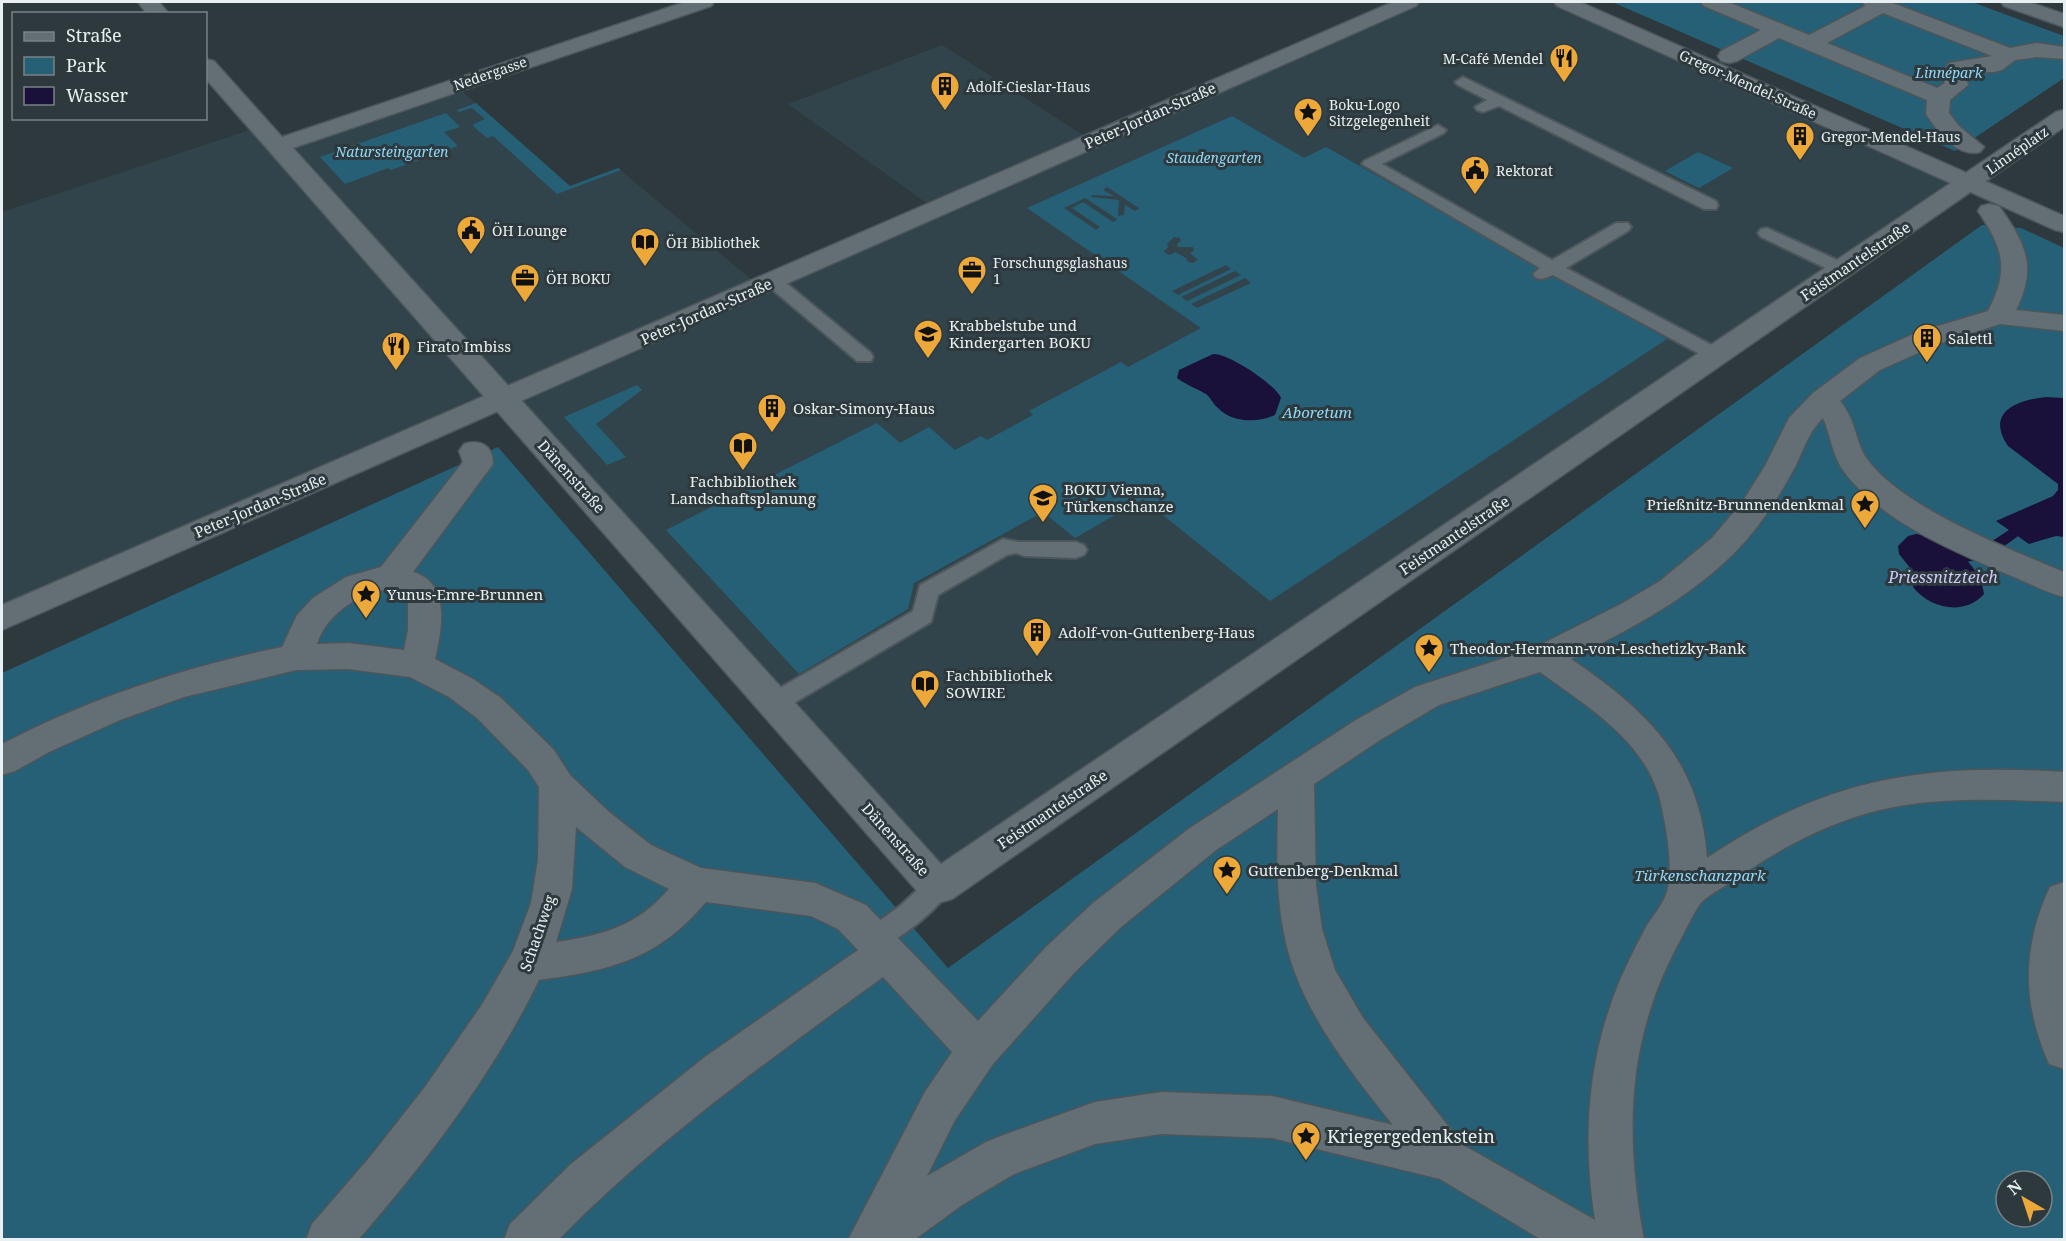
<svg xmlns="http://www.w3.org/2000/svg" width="2066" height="1241" viewBox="0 0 2066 1241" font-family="'Noto Serif',serif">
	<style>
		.built { fill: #32444b }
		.green { fill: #266077; fill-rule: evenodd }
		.water { fill: #19113a }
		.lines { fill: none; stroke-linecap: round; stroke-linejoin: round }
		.stream { fill: #19113a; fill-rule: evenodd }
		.service-casing { stroke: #4d565a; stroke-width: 4 }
		.pedestrian-casing { stroke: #4d565a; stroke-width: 3 }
		.minor-casing { stroke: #4d565a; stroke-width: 3 }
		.tertiary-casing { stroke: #4d565a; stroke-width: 3 }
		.secondary-casing { stroke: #4d565a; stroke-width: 3 }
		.service { fill: #636f74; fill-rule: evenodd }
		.pedestrian { fill: #636f74; fill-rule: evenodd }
		.minor { fill: #636f74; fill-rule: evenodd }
		.tertiary { fill: #636f74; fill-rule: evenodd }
		.secondary { fill: #636f74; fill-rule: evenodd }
		.labels { text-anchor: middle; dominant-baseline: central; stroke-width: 6; stroke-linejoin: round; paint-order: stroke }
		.far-poi-label { font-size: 14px; fill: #e9f0f3; stroke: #2e393e; text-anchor: start }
		.far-park-label { font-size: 14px; font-style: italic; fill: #90d9f8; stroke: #2e393e }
		.far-street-label { font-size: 14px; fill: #e9f0f3; stroke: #2e393e }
		.street-label { font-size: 15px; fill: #e9f0f3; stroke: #2e393e }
		.poi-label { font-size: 15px; fill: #e9f0f3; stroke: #2e393e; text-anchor: start }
		.park-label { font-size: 15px; font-style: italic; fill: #90d9f8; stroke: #2e393e }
		.water-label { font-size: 16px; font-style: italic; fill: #cdcaf7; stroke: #2e393e }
		.near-poi-label { font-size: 18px; fill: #e9f0f3; stroke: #2e393e; text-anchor: start }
	</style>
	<rect width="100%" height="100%" fill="#2e393e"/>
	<path class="built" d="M1408,2h156l405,181 -1031,705 -435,-489 -501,221v-408l257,-85 18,19 178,-61 115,101 48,-18 142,119 175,-78 -147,-105 154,-59 147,94z"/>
	<path class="green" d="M1612,2h360l92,34v42l-109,73z
		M476,103l94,83 48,-18 3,2 -64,24 -64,-58 -6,2 -15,-13 13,-6 -13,-11 -13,4 -2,-2z
		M446,113l14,14 -16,5 14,14 -67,24 -3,-2 -43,16 -25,-27z
		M1232,116l72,42 22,-11 341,192 -397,262 -127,-102 -68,39 -32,-26 -129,71 -6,26 -109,65 -133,-144 211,-107 23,20 29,-16 26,23 26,-14 6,4 46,-25 -4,-4 92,-49 7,5 73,-39 -174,-120zM1107,187l32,21v1l-4,2 -10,-6 -1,10 -6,1 1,-16 -28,-3 1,-2 22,1 -11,-6zM1085,198l32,21v1l-4,2 -30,-20 -11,6 28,19 -4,3 -32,-22zM1174,237l6,1 1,3 -4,3 1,3h15l1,4 -4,2 8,7 -5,3 -5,-1 -2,-4 -11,-6 -5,3 -5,-2 -1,-3 4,-2 -1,-4zM1226,265l5,4 -53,26 -6,-4zM1235,271l6,4 -54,26 -6,-4zM1245,278l6,5 -54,25 -6,-4z
		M1698,152l35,16 -34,20 -34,-17z
		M1982,225l39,3 43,20v991h-2062v-566l496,-226 450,521zM2006,1181h36v36h-36z
		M637,385l5,5 -46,34 30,33 -19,8 -43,-48z"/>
	<path class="water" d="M1213,354c15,-1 62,30 68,44l-6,17c-17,8 -43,8 -57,-7 -5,-4 -7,-10 -12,-14 -10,-6 -20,-9 -29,-16l2,-8z
		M2046,397l18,1v139l-8,-1 -27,8 -33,-23 57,-25 5,-6v-6l-50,-38c-23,-34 9,-46 38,-49z
		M1916,534c28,3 65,29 68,60 -19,22 -54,15 -71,-7l2,-13 -16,-20 -1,-8 10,-10z"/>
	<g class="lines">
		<path class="stream" d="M2012,528l5,1 2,4 -2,4 -28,20 -27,6 -7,-5 2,-4 23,-5z"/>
		<g class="service-casing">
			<path id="service" d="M1463,77l253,124 2,4 -2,4h-12l-205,-103 -16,6 -6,-2 -2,-3 12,-7 -29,-15 -3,-3z
				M1438,125l8,5 -2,3 -62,31 170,96 64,-37h12l3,4 -3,4 -62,37 157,83 2,4 -2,4h-14l-156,-84 -11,4 -6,-1 -3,-4 7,-6 -178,-104 2,-3z
				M1767,228l81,37 3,4 -3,4h-12l-75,-36 -3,-4 3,-4z
				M773,276l6,1 92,76 2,4 -2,4h-14l-90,-76 -3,-4 3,-4z
				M1003,539l16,3h57l8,3 3,5 -3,5 -8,3 -52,-2 -8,-3 -9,2 -69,40 -7,27 -149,88 -8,2 -8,-2 -4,-7 4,-7 147,-85 7,-26z
				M938,876l9,3 4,8c-11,22 -54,55 -77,64l-9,-4 -4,-8 4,-8 35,-25 29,-27z"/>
		</g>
		<g class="pedestrian-casing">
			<path id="pedestrian" d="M1701,2h27l81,33 56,-29 -2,-4h27l120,46 27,-5 27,4v12l-27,-2 -22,3 -13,10 -8,2 -29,1 3,12 -18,15 -1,13 10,13 25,21 -4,5c-23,6 -43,-21 -54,-38l1,-14 -148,-62 -42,23 -8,2 -8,-2 -3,-5 3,-5 40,-21 -57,-24zM1883,13l109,43 -43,7 -7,12 3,8 -8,5 -110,-45z
				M1990,204l9,2c26,37 39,60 17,104l48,5v16l-64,-7 -62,20 -58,26 -40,31c17,20 15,42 27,58 35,49 142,90 197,113v25c-19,-5 -37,-15 -55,-22 -57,-25 -125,-52 -164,-102 -13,-17 -14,-37 -22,-55 -14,14 -19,30 -27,47 -9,17 -20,36 -31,51 -48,69 -122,106 -194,143 76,52 129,101 136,199 119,-80 216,-95 357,-86v30c-60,-2 -120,-6 -180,7 -58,13 -106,41 -155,74 -8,6 -23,13 -29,21 -9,13 -16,30 -24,44 -50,96 -51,187 -32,292h-102l-102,-61 -168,-41 -111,-4 -66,10 -81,30 -52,31 -48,35h-66l77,-148 27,-40 -69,-75c-113,82 -227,163 -325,263h-54l6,-16 61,-60 134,-107 153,-107 -20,-21 -27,-13 -105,-14c-49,58 -95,68 -167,78 -46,94 -112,181 -181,260h-52l6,-16 58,-67 55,-70 58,-84 30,-52 18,-48 7,-44 1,-72 -11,-17 -51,-52 -28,-21 -39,-20 -62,-8 -52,1 -112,27 -64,23 -71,32 -34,19 -13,4v-31c88,-46 183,-77 280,-97l15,-32 16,-17 33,-21 35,-10 82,-105 -4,-11 5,-7c16,-5 29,1 29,20l-80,108c38,11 29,57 22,87l38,20 28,19 53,52 16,25 39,37 42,33 50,23 114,15 51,22 112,116 68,-74 47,-44 97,-75 166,-108 59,-33 117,-38 89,-45 39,-23 52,-43 31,-37 22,-35 24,-48 24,-25 47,-35 58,-26 70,-21c22,-42 15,-63 -10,-100l3,-5zM384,590l14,1 10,10v29l-4,20 -56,-7 -31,1c9,-28 38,-49 67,-54zM1540,672c41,30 96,63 115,113 6,13 8,29 11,44 3,20 6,43 1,63 -4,12 -14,24 -21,35 -14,27 -28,54 -37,83 -23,68 -25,140 -14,210l-132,-75 -100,-127 -28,-48 -13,-41 -6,-44 -2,-101 66,-44 59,-35zM1278,809c-1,39 -2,79 5,119 12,75 64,139 110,197l-121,-29 -111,-4 -66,10 -94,34 -15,6 -59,34 28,-56 38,-56 81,-91 47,-46 95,-77zM576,827l49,40 44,22c-32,37 -65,46 -113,53l16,-53z
				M2064,882v187l-15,-5c-27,-61 -27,-117 1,-177z"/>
		</g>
		<g class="minor-casing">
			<path id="minor" d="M138,2h21l10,12h-22z
				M685,2h29l-3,4 -418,142 648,716 1115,-752 8,-2v17l-1112,772 -14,4 -14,-4 -718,-820v-20l8,2 68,76z
				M2001,2h28l35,12v13l-60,-21z"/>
		</g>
		<g class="tertiary-casing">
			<path id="tertiary" d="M1554,2h26l484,214v16l-9,-2 -498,-224z"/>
		</g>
		<g class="secondary-casing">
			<path id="secondary" d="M1393,2h26l-3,4 -1414,624v-25z"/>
		</g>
		<use href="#service" class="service"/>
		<use href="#pedestrian" class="pedestrian"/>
		<use href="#minor" class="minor"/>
		<use href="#tertiary" class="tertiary"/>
		<use href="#secondary" class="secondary"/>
	</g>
	<defs>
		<g id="restaurant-pin" transform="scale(1.5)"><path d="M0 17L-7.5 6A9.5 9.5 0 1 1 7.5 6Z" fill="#eca93a" stroke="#2e393e"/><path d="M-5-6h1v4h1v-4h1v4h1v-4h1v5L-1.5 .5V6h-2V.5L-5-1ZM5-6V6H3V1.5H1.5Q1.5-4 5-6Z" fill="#111"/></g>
		<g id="building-pin" transform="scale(1.5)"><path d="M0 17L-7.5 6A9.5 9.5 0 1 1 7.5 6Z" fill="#eca93a" stroke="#2e393e"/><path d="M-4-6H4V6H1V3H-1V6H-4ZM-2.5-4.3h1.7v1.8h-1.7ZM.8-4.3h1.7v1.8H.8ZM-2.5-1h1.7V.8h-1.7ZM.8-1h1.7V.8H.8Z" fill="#111"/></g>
		<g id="sight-pin" transform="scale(1.5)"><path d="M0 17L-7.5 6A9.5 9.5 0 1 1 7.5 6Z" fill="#eca93a" stroke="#2e393e"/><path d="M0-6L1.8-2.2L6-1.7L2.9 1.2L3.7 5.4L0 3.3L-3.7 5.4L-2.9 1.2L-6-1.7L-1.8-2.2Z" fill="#111"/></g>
		<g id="civic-pin" transform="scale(1.5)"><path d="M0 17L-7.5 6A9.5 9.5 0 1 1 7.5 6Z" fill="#eca93a" stroke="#2e393e"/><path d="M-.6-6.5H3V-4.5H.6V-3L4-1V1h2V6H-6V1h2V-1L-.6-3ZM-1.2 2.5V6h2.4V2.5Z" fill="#111"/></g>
		<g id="library-pin" transform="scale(1.5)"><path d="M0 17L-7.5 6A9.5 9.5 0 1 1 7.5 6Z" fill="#eca93a" stroke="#2e393e"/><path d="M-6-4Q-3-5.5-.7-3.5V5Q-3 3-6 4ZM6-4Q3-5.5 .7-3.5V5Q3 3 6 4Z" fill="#111"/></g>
		<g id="office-pin" transform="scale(1.5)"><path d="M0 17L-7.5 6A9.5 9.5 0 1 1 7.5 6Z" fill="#eca93a" stroke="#2e393e"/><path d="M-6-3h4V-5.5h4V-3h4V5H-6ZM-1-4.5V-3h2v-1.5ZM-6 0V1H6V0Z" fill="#111"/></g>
		<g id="school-pin" transform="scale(1.5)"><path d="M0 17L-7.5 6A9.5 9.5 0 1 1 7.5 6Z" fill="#eca93a" stroke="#2e393e"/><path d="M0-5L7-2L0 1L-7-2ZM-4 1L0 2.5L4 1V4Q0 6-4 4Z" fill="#111"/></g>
		<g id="university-pin" transform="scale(1.5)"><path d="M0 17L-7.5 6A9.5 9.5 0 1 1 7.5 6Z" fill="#eca93a" stroke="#2e393e"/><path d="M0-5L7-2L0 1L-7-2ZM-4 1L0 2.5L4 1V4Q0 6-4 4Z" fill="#111"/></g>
	</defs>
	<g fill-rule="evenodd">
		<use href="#restaurant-pin" x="1564" y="58"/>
		<use href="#building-pin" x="945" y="86"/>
		<use href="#sight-pin" x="1308" y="112"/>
		<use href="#building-pin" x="1800" y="136"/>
		<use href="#civic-pin" x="1475" y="170"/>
		<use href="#civic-pin" x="471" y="230"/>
		<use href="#library-pin" x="645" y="242"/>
		<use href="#office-pin" x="972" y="270"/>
		<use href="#office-pin" x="525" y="278"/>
		<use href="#school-pin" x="928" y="334"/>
		<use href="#building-pin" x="1927" y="338"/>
		<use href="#restaurant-pin" x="396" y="346"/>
		<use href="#building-pin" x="772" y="408"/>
		<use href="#library-pin" x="743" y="446"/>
		<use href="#university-pin" x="1043" y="498"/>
		<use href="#sight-pin" x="1865" y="504"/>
		<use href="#sight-pin" x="366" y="594"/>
		<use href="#building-pin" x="1037" y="632"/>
		<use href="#sight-pin" x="1429" y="648"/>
		<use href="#library-pin" x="925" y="684"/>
		<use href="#sight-pin" x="1227" y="870"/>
		<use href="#sight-pin" x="1306" y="1136"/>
	</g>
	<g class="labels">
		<g class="far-poi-label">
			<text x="1543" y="58" text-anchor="end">M-Café Mendel</text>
			<text x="966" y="86">Adolf-Cieslar-Haus</text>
			<text x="1329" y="104">Boku-Logo<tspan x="1329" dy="16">Sitzgelegenheit</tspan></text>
			<text x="1821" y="136">Gregor-Mendel-Haus</text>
			<text x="1496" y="170">Rektorat</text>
			<text x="492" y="230">ÖH Lounge</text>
			<text x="666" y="242">ÖH Bibliothek</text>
			<text x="993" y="262">Forschungsglashaus<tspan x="993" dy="16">1</tspan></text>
			<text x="546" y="278">ÖH BOKU</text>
		</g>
		<g class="far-park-label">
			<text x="1949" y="72">Linnépark</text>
			<text x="392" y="151">Natursteingarten</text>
			<text x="1214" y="157">Staudengarten</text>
		</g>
		<g class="far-street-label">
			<text transform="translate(490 73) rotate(-19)">Nedergasse</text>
			<text transform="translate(1748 84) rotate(24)">Gregor-Mendel-Straße</text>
			<text transform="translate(2017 150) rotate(-35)">Linnéplatz</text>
		</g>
		<g class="street-label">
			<text transform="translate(1150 115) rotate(-24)">Peter-Jordan-Straße</text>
			<text transform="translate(1855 261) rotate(-34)">Feistmantelstraße</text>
			<text transform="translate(706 311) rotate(-24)">Peter-Jordan-Straße</text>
			<text transform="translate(572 476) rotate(48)">Dänenstraße</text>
			<text transform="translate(260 505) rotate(-23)">Peter-Jordan-Straße</text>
			<text transform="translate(1454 535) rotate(-34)">Feistmantelstraße</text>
			<text transform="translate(1052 809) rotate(-34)">Feistmantelstraße</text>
			<text transform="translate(896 839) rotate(48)">Dänenstraße</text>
			<text transform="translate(537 933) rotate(-71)">Schachweg</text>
		</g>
		<g class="poi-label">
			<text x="949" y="325">Krabbelstube und<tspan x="949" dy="17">Kindergarten BOKU</tspan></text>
			<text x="1948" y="338">Salettl</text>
			<text x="417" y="346">Firato Imbiss</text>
			<text x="793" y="408">Oskar-Simony-Haus</text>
			<text x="743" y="481" text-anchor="middle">Fachbibliothek<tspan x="743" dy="17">Landschaftsplanung</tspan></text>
			<text x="1064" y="489">BOKU Vienna,<tspan x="1064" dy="17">Türkenschanze</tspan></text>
			<text x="1844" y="504" text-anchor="end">Prießnitz-Brunnendenkmal</text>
			<text x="387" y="594">Yunus-Emre-Brunnen</text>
			<text x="1058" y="632">Adolf-von-Guttenberg-Haus</text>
			<text x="1450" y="648">Theodor-Hermann-von-Leschetizky-Bank</text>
			<text x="946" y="675">Fachbibliothek<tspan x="946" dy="17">SOWIRE</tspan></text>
			<text x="1248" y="870">Guttenberg-Denkmal</text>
		</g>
		<g class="park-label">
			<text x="1317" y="412">Aboretum</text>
			<text x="1700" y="875">Türkenschanzpark</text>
		</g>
		<g class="water-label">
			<text x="1943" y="577">Priessnitzteich</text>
		</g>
		<g class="near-poi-label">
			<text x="1327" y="1136">Kriegergedenkstein</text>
		</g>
	</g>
	<rect width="2066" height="1241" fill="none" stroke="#e9f0f3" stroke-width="6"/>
	<rect x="12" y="12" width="195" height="108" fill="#2e393e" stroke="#798286" stroke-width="1.5"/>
	<rect x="24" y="32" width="30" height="9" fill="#636f74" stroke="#798286" stroke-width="1.5"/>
	<text x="66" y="42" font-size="18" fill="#e9f0f3">Straße</text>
	<rect x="24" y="57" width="30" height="18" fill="#266077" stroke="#798286" stroke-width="1.5"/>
	<text x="66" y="72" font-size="18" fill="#e9f0f3">Park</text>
	<rect x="24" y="87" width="30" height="18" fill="#19113a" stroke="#798286" stroke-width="1.5"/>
	<text x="66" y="102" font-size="18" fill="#e9f0f3">Wasser</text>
	<g transform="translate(2024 1199) rotate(321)"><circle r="28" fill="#2e393e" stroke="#798286" stroke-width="1.5"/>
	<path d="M0-4.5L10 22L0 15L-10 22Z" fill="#eca93a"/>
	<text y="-9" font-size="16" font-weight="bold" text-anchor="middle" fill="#e9f0f3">N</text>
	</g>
</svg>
